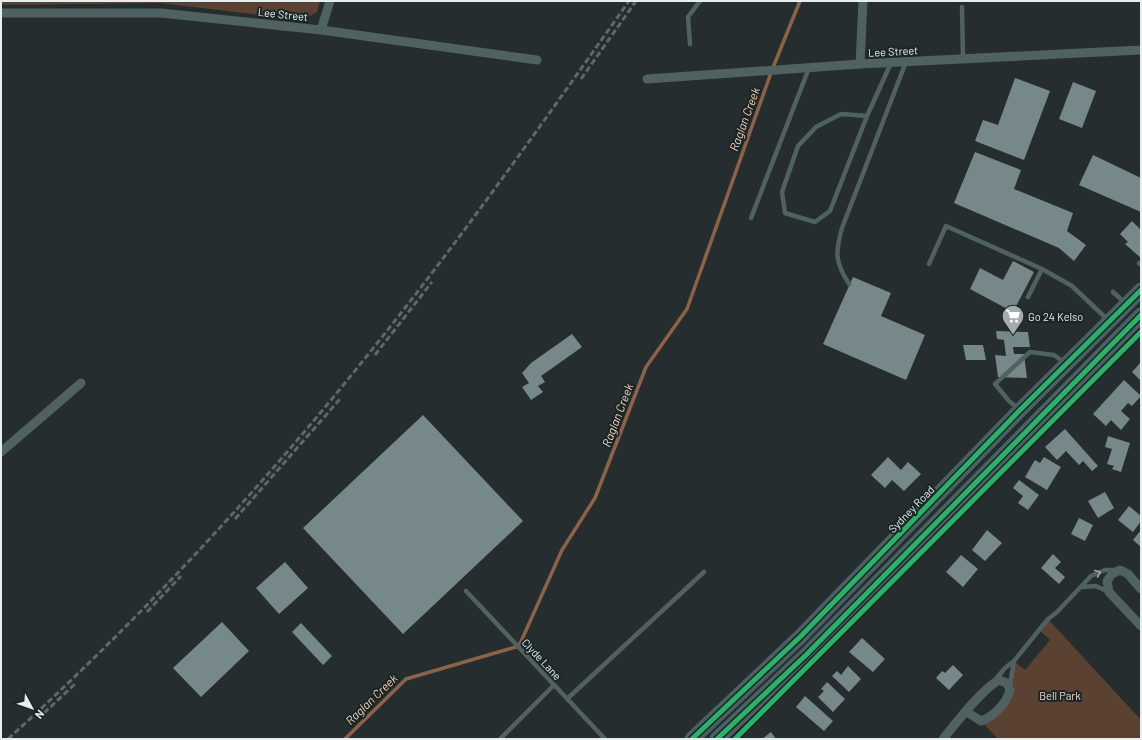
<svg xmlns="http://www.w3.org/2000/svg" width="1142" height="740" viewBox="0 0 1142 740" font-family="Barlow,sans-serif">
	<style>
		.green { fill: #5a4131 }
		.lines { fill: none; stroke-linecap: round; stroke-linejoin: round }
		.stream { stroke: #8c6248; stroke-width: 3.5 }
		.building { fill: #768889 }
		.service { stroke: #506162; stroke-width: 4.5 }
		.minor { stroke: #506162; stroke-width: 9 }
		.trunk { stroke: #486162; stroke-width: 15 }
		.rail { stroke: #5c686a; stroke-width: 3; stroke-dasharray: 6 3; stroke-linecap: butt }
		.cycleway-casing { stroke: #192627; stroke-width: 8 }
		.cycleway { stroke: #2db169; stroke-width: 5 }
		.oneway { stroke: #9ba8a8 }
		.labels { text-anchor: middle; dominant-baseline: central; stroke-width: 4; stroke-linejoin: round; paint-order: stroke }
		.street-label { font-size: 11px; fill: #e6efef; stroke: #192627 }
		.poi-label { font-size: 11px; fill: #e6efef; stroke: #192627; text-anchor: start }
		.park-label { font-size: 11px; fill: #f5d7c5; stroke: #192627 }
		.water-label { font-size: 12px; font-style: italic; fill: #fbceb4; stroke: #192627 }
	</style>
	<rect width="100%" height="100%" fill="#262d2e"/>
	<path class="green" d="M1,1h319l-3,11 -14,8 -143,-17 -159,2z
		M1048,619l93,101v19h-143l-17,-18 27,-23 6,-37 11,9 25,-30 -11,-10z"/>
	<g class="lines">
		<path class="stream" d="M345,739l61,-60 113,-33 43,-96 33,-52 51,-131 41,-58 85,-239 28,-69"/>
	</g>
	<path class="building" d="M1015,78l35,13 -26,69 -49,-19 8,-21 15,5z
		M1073,82l23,9 -14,37 -23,-9z
		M975,152l46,18 -7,19 59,24 -6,18 19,14 -12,16 -15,-13 -105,-45z
		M1093,155l48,23v34l-62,-27z
		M1132,221l9,9v28l-16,-14 3,-2 -8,-8z
		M1013,261l21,11 -21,40 -43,-23 10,-21 23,12z
		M853,277l38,16 -10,23 44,19 -19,45 -83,-36z
		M996,331l32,1 2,15h-17l1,7h10l3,24 -29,-1 -3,-22 11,1 -2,-16 -7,-1z
		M572,334l10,13 -41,29 4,6 -7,4 5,6 -12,8 -9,-13 7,-4 -7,-10 9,-10z
		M963,345h20l3,15h-20z
		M1141,362v19l-9,-9z
		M1124,380l17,16 -9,10 -4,-3 -7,8 9,8 -9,11 -10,-10 -5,6 -13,-12z
		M423,415l100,106 -120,113 -100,-106z
		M1065,429l33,37 -6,5 -9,-10 -4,4 -13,-14 -9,9 -12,-13z
		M1108,436l22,7 -9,29 -9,-3 2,-3 -7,-2 5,-15 -7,-2z
		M888,457l13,13 7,-8 13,12 -17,17 -12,-11 -7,8 -14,-13z
		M1044,457l17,10 -14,23 -22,-13 10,-17 5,3z
		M1019,480l20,15 -11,15 -10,-7 5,-7 -10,-8z
		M1105,492l9,16 -16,10 -10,-17z
		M1129,506l12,10v5l-8,11 -15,-12z
		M1079,518l14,7 -8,16 -14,-7z
		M987,530l15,13 -17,18 -13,-11z
		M1141,530v17l-8,-7z
		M1053,554l8,8 -6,6 10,9 -6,7 -18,-16z
		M961,555l17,14 -15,18 -17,-15z
		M285,562l23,26 -29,26 -23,-26z
		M222,622l27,29 -48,46 -28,-29z
		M301,623l31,33 -9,9 -31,-33z
		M862,638l23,21 -12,13 -24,-20z
		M953,665l10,10 -14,15 -13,-12 6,-7 3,2z
		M848,666l13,13 -12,13 -17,-16 5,-5 4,4z
		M827,682l18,17 -12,13 -15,-15 6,-6 -3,-2z
		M805,696l28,25 -9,10 -28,-24z
		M771,732l5,7h-14z"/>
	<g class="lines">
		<path class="service" d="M962,7l1,52
			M690,44l-2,-27 12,-16
			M867,116l-26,-2 -25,13 -18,19 -16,46 3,21 30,9 15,-11 37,-95 24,-53
			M751,218l58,-150
			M1139,263l2,2
			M929,264l17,-38 96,43 30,17 36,34
			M849,284c-14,-22 -14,-31 -7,-56l64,-166
			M1113,292l12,11
			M1028,297l14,-28
			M1019,409l-10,-8 -14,-17 35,-32 24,3 11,8
			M1082,587l14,-1 13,6
			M466,591l139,148
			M995,680l10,-12 9,-7 34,-42 9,-7 34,-36 14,-6h9
			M1010,685l4,-24
			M567,699l137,-127
			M500,739l54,-54"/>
		<path class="minor" d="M1,13h160l160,17 216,30
			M321,30l9,-29
			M860,64l3,-63
			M647,79l213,-15 281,-14
			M1,452l80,-69
			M1141,589l-13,-15 -8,-4 -8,4 -5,7 2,11 32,34
			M943,739c13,-16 39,-50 56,-59l8,3 3,7c-3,13 -17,27 -29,31l-14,-9"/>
		<path class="trunk" d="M692,739l108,-102 220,-227 121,-120
			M717,739l89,-84 335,-340"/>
		<path class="rail" d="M581,79l55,-78
			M375,355l57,-73
			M235,519l105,-120
			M147,612l34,-36
			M44,713l32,-30
			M8,739c129,-117 249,-246 358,-382 93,-115 178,-236 263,-356"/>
		<g class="cycleway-casing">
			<path id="cycleway" d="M692,739l108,-102 220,-227 121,-120
				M717,739l89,-84 335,-340
				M735,739l406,-407"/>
		</g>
		<use href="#cycleway" class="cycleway"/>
	</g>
	<defs><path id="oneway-chevron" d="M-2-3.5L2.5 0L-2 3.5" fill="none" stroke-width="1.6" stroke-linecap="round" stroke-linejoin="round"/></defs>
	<use class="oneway" href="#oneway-chevron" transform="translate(1098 573) rotate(-23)"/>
	<defs>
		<g id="supermarket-pin" transform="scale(1.15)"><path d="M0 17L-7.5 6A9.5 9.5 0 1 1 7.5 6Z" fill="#a3abab" stroke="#192627"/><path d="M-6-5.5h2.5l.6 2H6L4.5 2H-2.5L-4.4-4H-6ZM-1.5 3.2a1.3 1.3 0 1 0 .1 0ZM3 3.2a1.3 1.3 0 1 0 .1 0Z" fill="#fff"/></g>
	</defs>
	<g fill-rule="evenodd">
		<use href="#supermarket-pin" x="1013" y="316"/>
	</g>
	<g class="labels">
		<g class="street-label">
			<text transform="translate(283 14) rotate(6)">Lee Street</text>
			<text transform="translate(893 51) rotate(-3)">Lee Street</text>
			<text transform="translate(911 509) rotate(-46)">Sydney Road</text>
			<text transform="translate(542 659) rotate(47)">Clyde Lane</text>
		</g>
		<g class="poi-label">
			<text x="1028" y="316">Go 24 Kelso</text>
		</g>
		<g class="park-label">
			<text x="1060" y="695">Bell Park</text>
		</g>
		<g class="water-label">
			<text transform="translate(744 119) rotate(-70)">Raglan Creek</text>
			<text transform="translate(617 415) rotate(-69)">Raglan Creek</text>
			<text transform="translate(371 699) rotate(-44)">Raglan Creek</text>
		</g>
	</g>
	<rect width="1142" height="740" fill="none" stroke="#e6efef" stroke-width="4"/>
	<g transform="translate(32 708) rotate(130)" stroke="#192627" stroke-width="3" paint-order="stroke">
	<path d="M0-3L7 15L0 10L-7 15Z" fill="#e6efef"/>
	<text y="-6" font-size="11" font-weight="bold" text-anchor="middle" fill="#e6efef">N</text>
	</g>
</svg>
